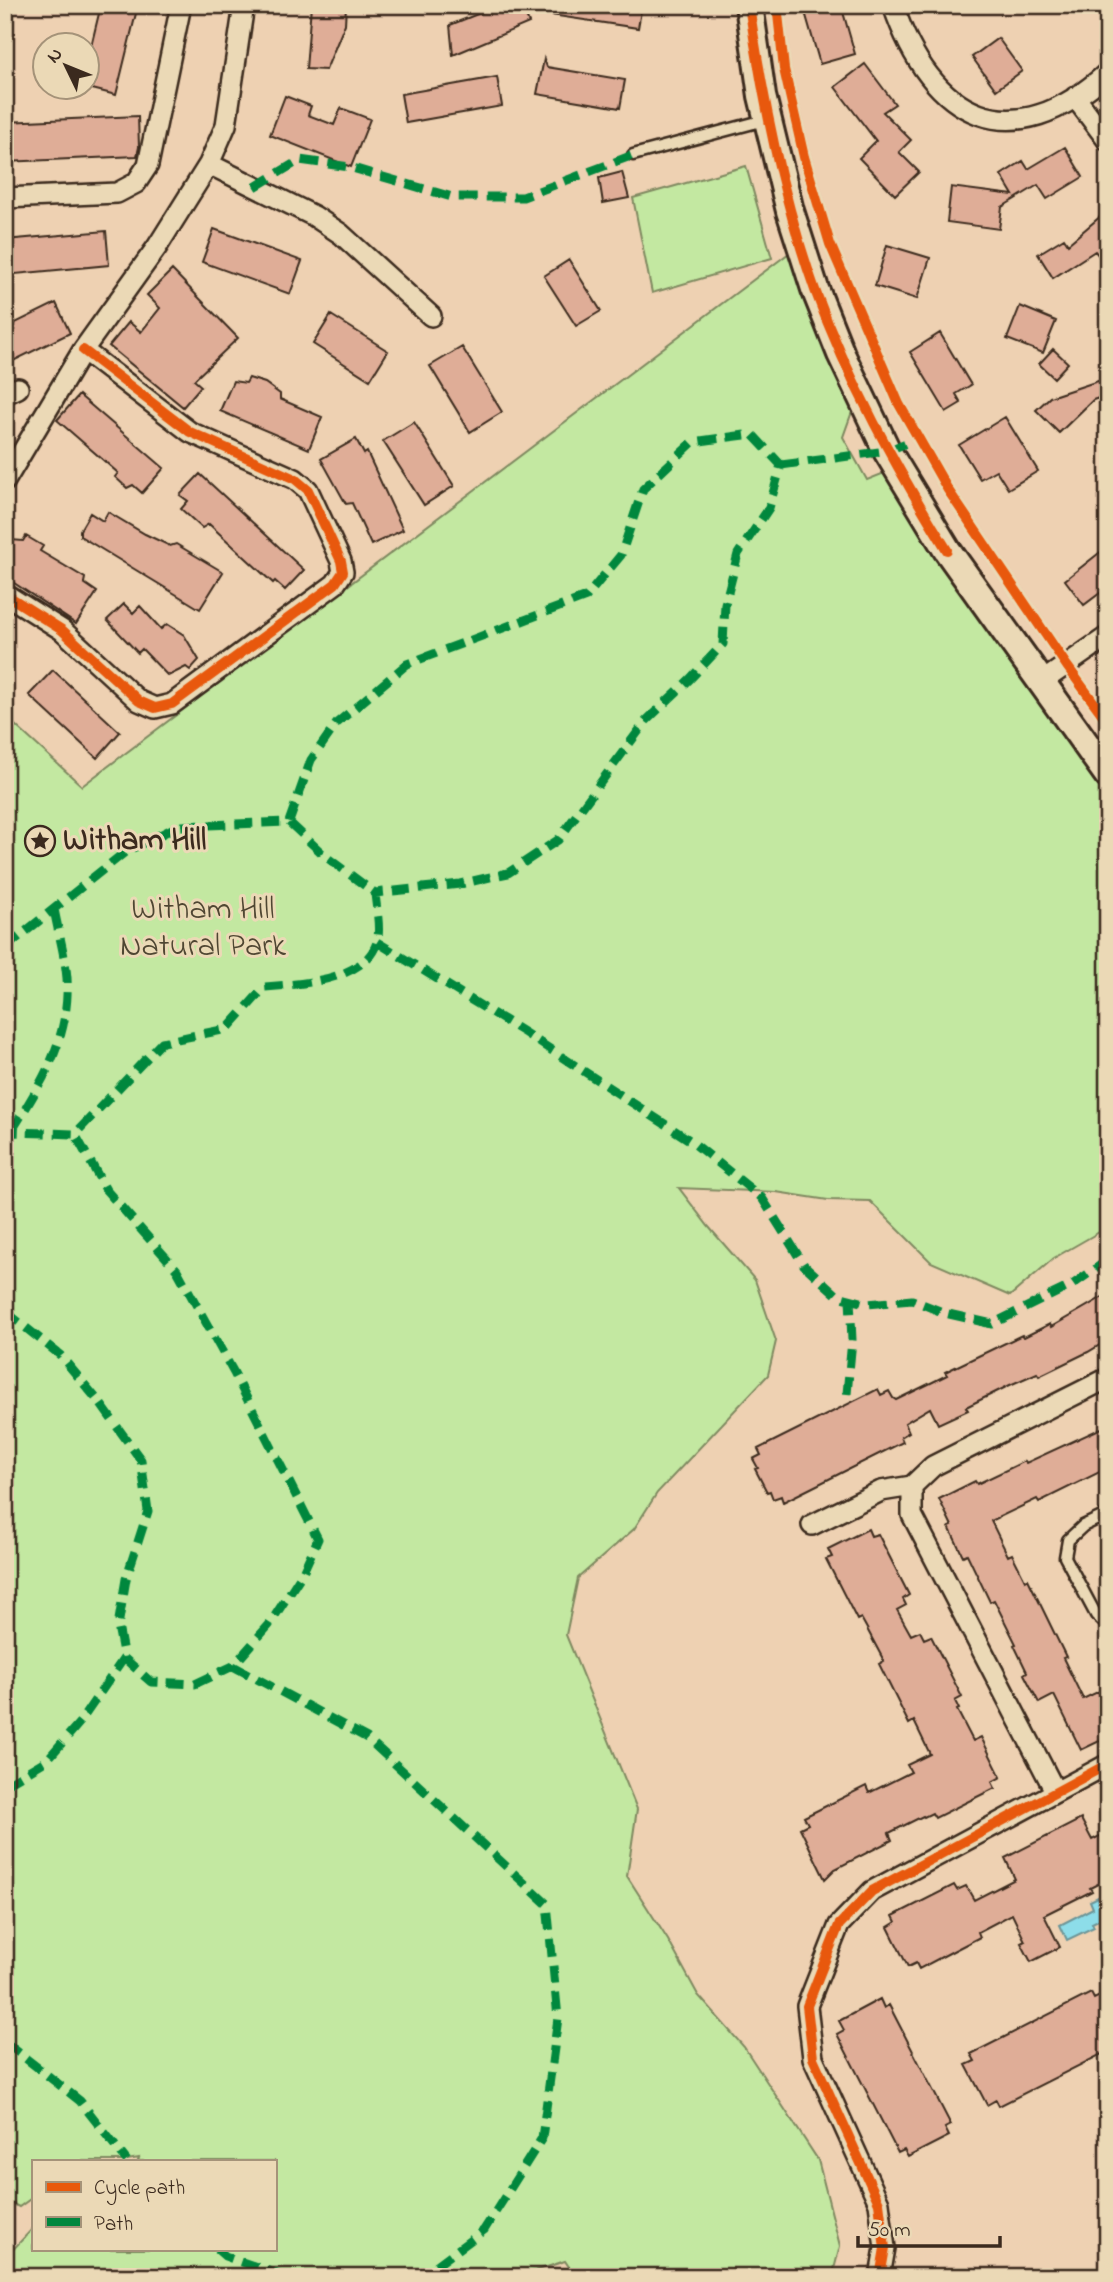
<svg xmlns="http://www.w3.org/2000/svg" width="1113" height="2282" viewBox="0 0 1113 2282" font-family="'Indie Flower',sans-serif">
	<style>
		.green { fill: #c3e8a1; stroke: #7f8960; stroke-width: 2 }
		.water { fill: #8ddde9; stroke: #6c9598; stroke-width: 2 }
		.building { fill: #dfad97; stroke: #3b2a1e; stroke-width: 2 }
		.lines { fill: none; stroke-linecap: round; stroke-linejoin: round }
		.service-casing { stroke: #3b2a1e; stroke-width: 15 }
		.minor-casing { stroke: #3b2a1e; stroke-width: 24 }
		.secondary-casing { stroke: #3b2a1e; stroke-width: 32 }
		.service { stroke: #ebd9b6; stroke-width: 10 }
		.minor { stroke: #ebd9b6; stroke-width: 19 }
		.secondary { stroke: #ebd9b6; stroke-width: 26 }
		.quiet { stroke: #00873e; stroke-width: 9; stroke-dasharray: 18 9; stroke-linecap: butt }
		.cycleway-casing { stroke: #ebd9b6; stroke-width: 15 }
		.cycleway { stroke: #e8590c; stroke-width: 10 }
		.labels { text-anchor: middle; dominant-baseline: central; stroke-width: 6; stroke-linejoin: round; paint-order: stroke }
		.poi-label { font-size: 32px; font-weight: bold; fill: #3b2a1e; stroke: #ebd9b6; text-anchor: start }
		.park-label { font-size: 32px; fill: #4f4632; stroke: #ebd9b6 }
	</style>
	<rect width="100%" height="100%" fill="#eed1b2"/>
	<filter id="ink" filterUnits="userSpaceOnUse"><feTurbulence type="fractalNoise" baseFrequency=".0143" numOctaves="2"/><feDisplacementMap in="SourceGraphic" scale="14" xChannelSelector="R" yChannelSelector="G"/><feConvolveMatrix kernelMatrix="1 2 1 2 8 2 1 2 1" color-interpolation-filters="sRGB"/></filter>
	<g filter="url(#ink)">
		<path class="green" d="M746,166l26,92 -120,35 -19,-95z
			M801,244l58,148 -16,45 24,43 30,-12 146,213 65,117v429l-54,31 -44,38 -79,-34 -61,-61 -42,-1 -52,-8 -97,-4 29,38 47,54 21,61 -8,34 -111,118 -23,36 -56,49 -12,57 71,174 -10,67 41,64 30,55 46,52 74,113 22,86 -8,31h-256l-11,-16 -48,16h-509l-3,-19 28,-30v21h242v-88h-137l1,-3 -18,3h-88v36l-14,10 -14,-7v-1484l77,70z"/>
		<path class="water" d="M1108,1892v36l-2,1 -6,-10 -8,4 2,4 -27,13 -7,-15 33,-17 -3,-7z"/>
		<path class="building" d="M101,5h37l-22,90 -28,-7v-29z
			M311,5h35l-1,19 -19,46 -20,-1z
			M500,5h21l8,18 -76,32 -3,-30z
			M545,5h97l-4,23 -94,-14z
			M803,5h38l14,49 -35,10z
			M998,38l24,33 -26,19 -24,-33z
			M544,59l3,8 78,13 -5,28 -83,-14z
			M865,64l30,40 -12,8 28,28 -12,12 20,20 -24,23 -36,-37 17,-17 -41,-54z
			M497,77l5,29 -96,17 -5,-29z
			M285,96l26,10 -3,9 26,10 7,-17 29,11 -19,48 -81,-32z
			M138,116l1,31 -2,9 -132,6v-40z
			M1065,147l18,30 -36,22 -9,-14 -36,22 -3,22 -52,-7 4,-35 62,8 -12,-20 22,-14 5,8z
			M622,172l7,26 -26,5 -4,-25z
			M1108,210v57l-13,-16 -42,27 -15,-24 26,-16 4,6z
			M214,229l88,32 -12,33 -88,-32z
			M106,231l3,34 -104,10v-35z
			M887,245l43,13 -13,41 -42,-13z
			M569,260l32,51 -25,15 -32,-50z
			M172,270l66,68 -44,42 7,6 -18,21 -74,-61 20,-24 12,10 19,-24 -13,-13z
			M56,303l14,30 -65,32v-37z
			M1020,306l36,15 -13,32 -36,-14z
			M331,315l57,36 -18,29 -57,-36z
			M940,333l31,52 -15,9 5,9 -15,9 -36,-60z
			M462,347l40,65 -32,20 -40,-66z
			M1053,349l15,14 -14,15 -15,-14z
			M249,378l16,5 15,11v5l42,18 -13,32 -89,-38 13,-30 13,2z
			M1104,379l4,16 -15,5 -34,33 -23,-23 14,-13z
			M79,395l85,73 -22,25 -9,-8 -6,3 -12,-11 3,-4 -61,-53z
			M1005,417l33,54 -30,18 -12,-19 -16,9 -21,-34z
			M414,422l40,64 -30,19 -41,-64z
			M356,439l8,15 3,-2 36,78 -32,15 -19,-42 -6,1 -25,-45z
			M200,474l104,96 -19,20 -10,-9 -2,2 -64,-59 -7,4 -21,-19 7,-8 -8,-6z
			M108,512l37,22 25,12 6,-2 47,28 -23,37 -120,-73v-6l10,-17 13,8z
			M26,536l17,10 -3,5 45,27 -1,5 13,9 -21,32 -71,-47v-28l6,-9 12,1z
			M1108,546v41l-24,18 -19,-25z
			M124,604l9,9 7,-7 21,23 6,-5 17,11 15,25 -9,10 -4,-3 -18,9 -26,-27 -4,4 -31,-33z
			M53,670l67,62 -23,26 -68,-63z
			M1108,1294v46l-20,12 -49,24 -2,-3 -27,12 -44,22 2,3 -30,14 -8,-16 -25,15 4,9 -8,5 2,5 -120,60 -2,-6 -8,3 -3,-8 -3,1 -12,-23 3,-1 -5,-9 8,-4 -3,-6 120,-60 3,6 8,-4 4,7 3,2 51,-25 -2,-3 77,-37 2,2 26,-13 1,3z
			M1108,1425v43l-69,34 -2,-3 -46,22 17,35 4,-2 13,26 3,-1 38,78 -3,1 20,41 25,-12v50l-27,13 -27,-55 -15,8 -15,-29 3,-2 -13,-27 2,-1 -22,-44 -4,2 -23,-48 -4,2 -14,-29 3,-1 -13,-27 36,-18 2,3 48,-23 1,2z
			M868,1529l3,7 7,-2 31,61 -6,4 3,6 -9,5 14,25 9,-4 4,8 7,-3 31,61 -7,4 4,8 -2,1 16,31 8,-4 20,40 -9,5 3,6 -60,30 -3,-5 -8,4 -1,-1 -34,17 3,7 -57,29 -10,10 -25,-51 8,-4 -4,-7 62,-31 3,7 42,-21 -4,-7 23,-11 -16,-33 -5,3 -30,-60 5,-3 -18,-34 -5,-9 -4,2 -31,-61 6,-2 -4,-8z
			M1081,1819l11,21 16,-8v47l-18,9 2,3 -48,24 16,32 -29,15 -10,-19 4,-2 -13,-27 -34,18 2,5 -27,14 -34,18 -3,-6 -8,4 -20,-40 8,-5 -3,-6 61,-31 3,5 9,-4 8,14 41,-21 -10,-21z
			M1108,1992v59l-109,55 -3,-6 -9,5 -21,-40 9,-4 -4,-7 120,-61 3,6z
			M880,1999l4,9 5,-3 62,120 -6,3 4,8 -41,21 -4,-7 -6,3 -61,-119 7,-4 -5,-9z"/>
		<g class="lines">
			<g class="service-casing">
				<path id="service" d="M633,155l132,-35
					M1108,1514l-25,12 -15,14 -3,17 31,58 12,11"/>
			</g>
			<g class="minor-casing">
				<path id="minor" d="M893,5c38,114 119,155 215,67
					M1075,97l33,44
					M209,164l105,52 27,18 90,82
					M5,198l112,-5 19,-10 12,-18 33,-160
					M5,394l13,-6
					M5,481l78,-131 74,-103 52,-83 17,-39 18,-120
					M5,594l57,36 77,71 16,7 17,-4 163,-120 8,-12 -2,-11 -33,-71 -13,-11 -105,-47 -107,-82
					M1043,681l65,-45
					M812,1525l69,-34 31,-5
					M1055,1791l-143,-276v-29l21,-20 175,-88
					M880,2277l5,-29 -6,-45 -66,-145 -6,-52 32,-81 33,-34 236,-127"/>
			</g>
			<g class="secondary-casing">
				<path id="secondary" d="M749,5l13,91 28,115 25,78 26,65 46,97 60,99 161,225"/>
			</g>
			<use href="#service" class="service"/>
			<use href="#minor" class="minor"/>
			<use href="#secondary" class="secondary"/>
			<path class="quiet" d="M255,187l45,-27 49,7 103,30h71l110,-42
				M781,465l106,-14 31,-13
				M289,822l22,-62 26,-37 70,-59 179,-67 35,-42 22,-66 50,-47 59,-8 29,31 -12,43 -31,46 -13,50 -2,40 -33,35 -44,42 -88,119 -50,33 -48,11 -85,9
				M377,942l148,91 166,108 71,57 42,67 34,31 30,8 44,-4 33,13 47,11 80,-39 36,-25
				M5,948l120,-96 53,-26 111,-4 36,34 50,37c1,14 6,35 2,49 -12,39 -78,42 -112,45l-38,42 -65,13 -87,92 -64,-2 -6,3
				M11,1132c31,-50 59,-92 56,-154 -2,-23 -9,-47 -13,-69
				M5,1311l55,44 40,48 41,57 7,51 -22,68 -8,47 6,32 27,24 44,2 38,-18 36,-41 33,-51 16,-35 -84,-166 -57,-103 -71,-80 -31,-56
				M847,1394l5,-54 -2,-41
				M233,1666l134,72 180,166 11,114 -16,120 -58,92 -63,47
				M5,1785l42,-25 33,-38 44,-64
				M5,2042l75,59 47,60
				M217,2249l8,7 60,21"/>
			<g class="cycleway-casing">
				<path id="cycleway" d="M749,5c14,96 33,193 66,285 34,92 80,176 132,260
					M777,5l7,64 20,88 26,87 69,160 49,86 119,176 41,56
					M5,594l57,36 77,71 16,7 17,-4 163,-120 8,-12 -2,-11 -33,-71 -13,-11 -105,-47 -107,-82
					M880,2277l5,-29 -6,-45 -66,-145 -6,-52 32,-81 33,-34 236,-127"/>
			</g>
			<use href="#cycleway" class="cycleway"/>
		</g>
	</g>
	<defs>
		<g id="sight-ring" transform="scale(1.575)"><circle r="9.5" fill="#ebd9b6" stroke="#3b2a1e" stroke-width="1.5"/><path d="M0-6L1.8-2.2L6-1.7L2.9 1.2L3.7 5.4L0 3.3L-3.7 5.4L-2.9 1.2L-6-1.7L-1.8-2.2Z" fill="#3b2a1e"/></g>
	</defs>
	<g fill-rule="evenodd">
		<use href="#sight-ring" x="40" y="841"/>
	</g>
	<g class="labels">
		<g class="poi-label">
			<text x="63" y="841">Witham Hill</text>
		</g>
		<g class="park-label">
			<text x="203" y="910">Witham Hill<tspan x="203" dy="37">Natural Park</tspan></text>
		</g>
	</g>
	<rect width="1113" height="2282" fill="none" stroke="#ebd9b6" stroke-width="28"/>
	<rect x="14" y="14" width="1085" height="2254" fill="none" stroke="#3b2a1e" stroke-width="2.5" filter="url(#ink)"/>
	<rect x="32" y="2160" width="245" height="91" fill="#ebd9b6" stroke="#a59379" stroke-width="2"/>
	<rect x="46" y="2182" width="35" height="10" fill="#e8590c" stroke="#a59379" stroke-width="2"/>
	<text x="94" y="2194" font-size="21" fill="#3b2a1e">Cycle path</text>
	<rect x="46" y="2217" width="35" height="10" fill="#00873e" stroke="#a59379" stroke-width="2"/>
	<text x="94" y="2230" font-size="21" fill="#3b2a1e">Path</text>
	<g transform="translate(66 66) rotate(313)"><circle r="33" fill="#ebd9b6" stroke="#a59379" stroke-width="2"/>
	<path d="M0-5L12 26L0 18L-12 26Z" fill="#3b2a1e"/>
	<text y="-10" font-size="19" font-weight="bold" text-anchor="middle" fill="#3b2a1e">N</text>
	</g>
	<path d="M858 2236v10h142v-10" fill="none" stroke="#3b2a1e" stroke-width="3.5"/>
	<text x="868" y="2236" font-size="21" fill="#3b2a1e" stroke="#ebd9b6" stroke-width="5" paint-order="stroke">50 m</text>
</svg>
